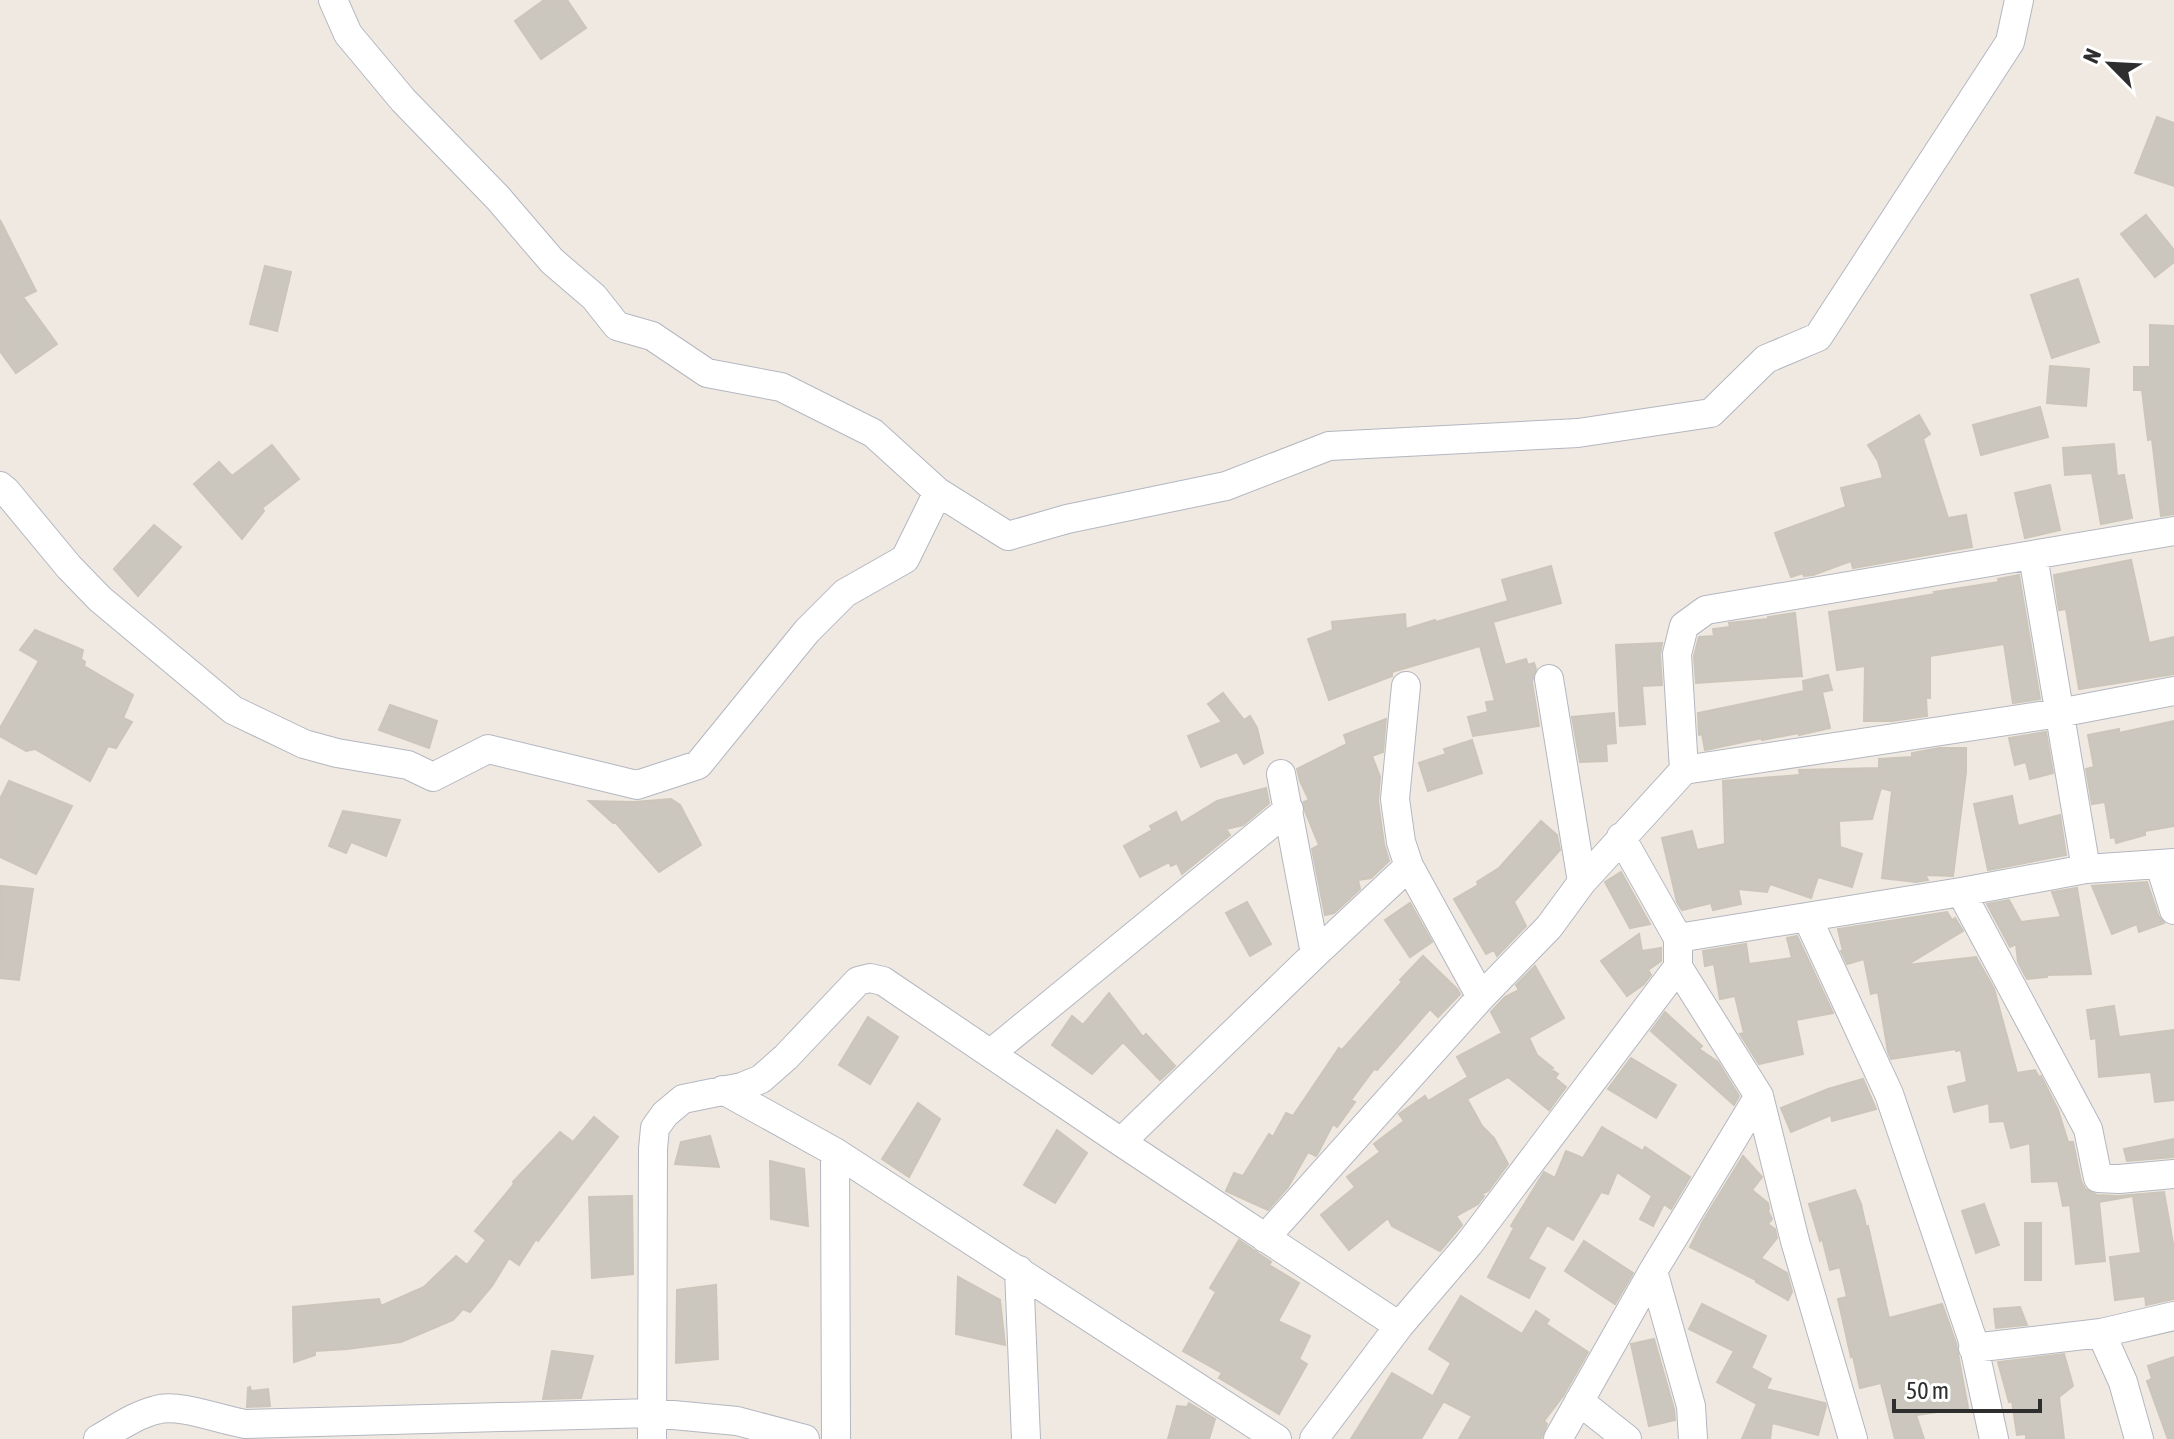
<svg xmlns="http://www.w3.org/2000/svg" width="2174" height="1439" viewBox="0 0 2174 1439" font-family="'Asap Condensed',sans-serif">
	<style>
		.building { fill: #cbc7bf; stroke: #cbc5ba; stroke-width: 2 }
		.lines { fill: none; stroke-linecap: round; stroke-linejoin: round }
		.minor-casing { stroke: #b4b7c1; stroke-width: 30 }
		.minor { stroke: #fff; stroke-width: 28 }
	</style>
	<rect width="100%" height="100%" fill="#efe9e1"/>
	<path class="building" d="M544,0h23l19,28 -45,31 -26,-38z
		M2157,117l17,6v63l-39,-13z
		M2146,215l28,35v12l-19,15 -34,-43z
		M0,220l36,71 -13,6 34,47 -41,29 -16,-22z
		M265,266l26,6 -14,59 -27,-7z
		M2078,279l21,63 -47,16 -21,-63z
		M2150,325l24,1v188l-13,2 -9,-77 -4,1 -6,-50h-8v-23h16z
		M2050,366l39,3 -3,37 -39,-3z
		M2040,407l8,30 -67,18 -8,-30z
		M1919,415l11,19 -7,5 25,79 18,-3 6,32 -119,21 -2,-7 -38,14 -9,1 -1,-3 -12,4 -16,-44 71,-26 -5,-19 42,-10 -5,-17 -10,-16z
		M2114,444l3,32 7,-1 8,43 -31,6 -9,-51 -27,2 -2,-27z
		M272,445l27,34 -37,29 2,3 -22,28 -48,-55 25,-22 13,14z
		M2050,485l10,45 -35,8 -10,-45z
		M154,525l27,22 -43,49 -24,-27z
		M2131,560l18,83 25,-6v37l-95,15 -13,-80 -7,1 -5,-35z
		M1551,566l10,37 -68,19 12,43 21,-6 2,6 6,-2 2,6 -4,13 7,44 -66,10 -5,-19 20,-5 -2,-10 9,-1 -15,-55 -88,26v4l-63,24 -21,-61 25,-9 -1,-8 73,-8 1,15 29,-9 1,2 72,-21 -6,-21z
		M2019,575l21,124 -27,4 -9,-59 -74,12v42h-4l1,18 -35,5h-28l1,-55 -28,4 -8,-58 106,-18 -1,-2 65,-10 -1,-3z
		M1795,613l7,63 -106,7 -2,-27 5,-19 15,-1 -1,-7 17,-2 -1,-4 39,-4v-2z
		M35,630l48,20 -2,9 4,3 -1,4 49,29 -10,23 9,4 -16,26 -8,-2 -18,35 -55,-32 -9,2 -26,-15v-8l39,-67 -19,-11z
		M1662,643l-2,12 2,30 -20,1 3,38 -25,2 -4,-81z
		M1828,675l4,15 -10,2 8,36 -31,7v-2l-37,7v-2l-57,12 -3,-16 -3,1 -1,-22 106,-22 -1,-10z
		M1223,693l21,27 6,-4 7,12 6,25 -19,11 -7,-12 -36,15 -13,-31 34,-14 -14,-18z
		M390,705l47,16 -8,27 -50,-18z
		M1614,713l2,30 -10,1 1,17 -27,1 -8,-45z
		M1386,719l-3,33 -11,4 8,21 -2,24 6,43 5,17 -18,17 -13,2 2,9 -26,24 -9,2 -13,-66 7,-4 -14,-34 -1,-9 5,-2 -9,-19 -3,-12 50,-25 -3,-9z
		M2174,721v105l-29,5v4l-29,8 -1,-6 -4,1 -6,-36 -13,2 -6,-35 8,-2 -6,-32 31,-6v4z
		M2046,732l7,41 -23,6 -4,-17 -11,3 -6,-27z
		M1472,740l10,33 -54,18 -9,-28 27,-9 -2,-5z
		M1939,748h27v24l-13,104 -28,-1 3,5 -12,2 -34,-4 10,-87 -11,-3 -9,31 -33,2 1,26 22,7 -10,33 -34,-10 -7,21 -41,-14 -3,8 -29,-3 3,15 -28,6 -2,-7 -29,7 -5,-8 -15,-64 30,-7 5,19 28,-6 -2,-63 77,-6 -1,-5 80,-2v-9l33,-2v-4z
		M9,781l63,25 -36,68 -36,-17v-58z
		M1266,788l3,15 -26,22 -17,4 4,6 -48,39 -5,-11 -6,3 -2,-4 -29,15 -16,-31 28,-16 -2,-4 26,-14 5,11 36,-22z
		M2012,796l6,30 42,-11 6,40 -78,15 -14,-66z
		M671,799l9,6 21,40 -42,27 -43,-49h-3l-24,-22 45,1z
		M343,811l57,9 -14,36 -35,-14 -5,11 -17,-7z
		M1541,821l16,14 3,15 -46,52 12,24 -29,30 -3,-6 -8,4 -32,-55 24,-14 -1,-3 22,-14z
		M1621,872l29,52 -20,4 -25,-46z
		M2147,882l11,33 6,8 -25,9 -2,-8 -25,10 -20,-48z
		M1,886l32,3 -14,91 -19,-2z
		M2077,888l14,86 -45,1 1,2 -20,2 -9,-17 -2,-18 -6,3 -23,-43 22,-4 12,22 40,-5 -9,-25z
		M1247,902l24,42 -21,12 -24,-43z
		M1410,903l22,39 -22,15 -25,-37z
		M1947,912l5,8 3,-2 8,13 -56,34 69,-8 18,32 23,84 18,-3 4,7 2,-1 17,34 10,32h5l8,39 4,8 12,6 21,1 46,-4 10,57v50l-28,6 -1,-9 -30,4 -5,-43 31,-4 -8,-57 -34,6 6,59 -29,3 -6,-59 -7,1 -5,-25 -26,1 -2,-39 -19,5 -7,-27 -14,1 -1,-19 -35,9 -6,-25 19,-5 -6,-32 -5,1v-2l-65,10 -3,-7 -10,-60 -7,2 -7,-35 -17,5 -6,-13h2l-5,-22z
		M1639,934l3,17 19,-3v13l-13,9 3,5 -7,9 -17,12 -26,-35z
		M1797,936l36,77 -37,7 7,34 -44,10 -19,-30 4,-1 -9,-37 -15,3 -6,-35 -9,2 -2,-15 43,-7 3,20 43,-6 -5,-20z
		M1423,956l34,33 3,5 -22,23 -8,-8 -53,61 -3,-1 -23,31 4,2 -18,25 -4,-3 -15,29 -2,3 -8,-4 -20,35 -20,23 -42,-19 8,-18 9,3 26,-42 4,3 13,-24 7,3 46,-68 3,2 60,-68 -2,-2z
		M1535,966l29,52 -35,20 8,17 16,13 -2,1 7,5 -3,4 11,9 -17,23 -41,-33 -41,22 15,27 12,12 14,26 -20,27 -6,3 2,2 -6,8 -22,12 6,9 -22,26 -48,-25 -4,-8 -39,32 -28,-35 34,-28 -8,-10 33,-25 -6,-8 30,-23 -5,-7 26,-18 3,5 40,-24 -11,-20 45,-24 -11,-21 14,-15 14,-7 -3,-5z
		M1109,993l34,44 3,-3 29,32 -15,14 -37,-38 -31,32 -40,-29 20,-29 11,9z
		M2114,1006l5,31 55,-7v70l-19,2 -4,-30 -52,5 -3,-39 -5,1 -4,-29z
		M1665,1012l37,34 -3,3 19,13 21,34 -5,9 -83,-74z
		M868,1017l30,20 -28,47 -31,-19z
		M1631,1058l45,27 -20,33 -48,-29z
		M1863,1079l13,30 -44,12 -1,-6 -40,17 -10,-24 47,-19z
		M918,1103l22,16 -31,58 -27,-18z
		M594,1117l24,20 -80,104 -2,-2 -17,26 -10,-7 -17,28 -22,26 -7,-3 -10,11 -52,22 -54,7 -32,2v4l-21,7 -1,-55 86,-8 2,7 43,-19 32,-31 11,9 19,-25 -11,-9 39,-47 -1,-2 47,-50 13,10z
		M1602,1127l41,24 2,-4 45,30 -19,32 -7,-5 -11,22 -13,-7 12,-23 -35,-24 -9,22 -7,-2 -28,48 -26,-15 -19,34 17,9 -16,30 -41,-21 26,-49 -3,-2 33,-54 11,6 11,-27 17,7z
		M1057,1130l30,23 -32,50 -31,-18z
		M710,1136l9,31 -44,-3 6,-22z
		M2174,1139v18l-47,4 -3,-12z
		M1743,1156l19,21 -10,13 16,13 1,6 -1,2 4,8 -4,5 7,5 2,9 -16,20 26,15 5,19 -4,8 -32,-18v-2l-66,-33 13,-26z
		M770,1161l34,8 4,57 -37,-7z
		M1855,1190l6,14 5,23 2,-1 21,92 53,-14 14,39 12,65 -52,7 8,24h-29l-14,-56 -21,5 -7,-32 -2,1 -13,-58 9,-2 -7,-30 -10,3 -8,-32 -2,3 -11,-37z
		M632,1196l1,78 -41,4 -3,-81z
		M1984,1204l15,41 -23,8 -14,-42z
		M2025,1223h16v57h-16z
		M1239,1240l32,22 -2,3 30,18 -21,38 32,15 -11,23 8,5 -28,50 -60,-36 3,-5 -39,-22 33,-59 -6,-4z
		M1584,1241l49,32 -18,31 -50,-33z
		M958,1277l42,23 5,45 -49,-11z
		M716,1285l2,74 -42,4 1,-73z
		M1461,1296l61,38 14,-23 13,9 -3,4 42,28 -25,44 -19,25 3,3 -6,15h-82l13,-23 -39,-20 18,-33 -22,-14z
		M1702,1304l64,32 -15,32 20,11 -5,10 59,14 1,3 -8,29 -46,-12 -2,16h-28l15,-35 -40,-22 17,-31 -45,-22z
		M2020,1307l7,18 -31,3 -2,-19z
		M1654,1339l20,70 1,11 -26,6 -18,-82z
		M552,1351l41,5 -12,42 -38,1z
		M2064,1354l9,32 -14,11 5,42h-38v-5l-9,1 -5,-34 -3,1 -11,-40z
		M2174,1357v82h-6l-21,-58 5,-2 -4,-13z
		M1392,1373l51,29 -22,37h-70z
		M250,1387l1,4 17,-2 2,17 -23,1 1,-19z
		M1189,1403l26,16 -6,20h-41l9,-33 10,1z"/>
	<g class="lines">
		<g class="minor-casing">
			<path id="minor" d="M0,486l6,5 63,76 31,32 133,111 71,34 33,9 71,12 25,12 55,-28 149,36 61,-20 109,-134 38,-38 60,-34 33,-67 -65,-59 -92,-46 -74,-14 -55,-37 -35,-10 -23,-29 -42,-36 -54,-63 -95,-98 -55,-66 -15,-34
				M938,492l70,44 59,-17 159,-33 103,-40 249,-13 133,-20 55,-54 52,-22 192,-295 9,-42
				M2033,556l53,313
				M1549,679l33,203
				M1406,686l-11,113 6,43 8,24 72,131
				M1684,770l-7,-116 7,-28 22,-16 468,-79
				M1281,774l34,180
				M1621,837l57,101v29l81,129 36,145 58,198
				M2160,865l14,45
				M1961,892l127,237 10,49 21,1 55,-5
				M1807,917l82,177 83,244 22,101
				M1678,938l283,-46 125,-23 88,-6
				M991,1053l298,-244
				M723,1090l112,62 442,287
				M1121,1142l194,-188 94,-88
				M835,1152l1,287
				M1265,1238l216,-241 68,-70 33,-45 102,-112 375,-57 115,-22
				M1019,1270l7,169
				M1653,1271l38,135 2,33
				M2101,1333l22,49 16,57
				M1973,1348l128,-15 73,-17
				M1579,1401l48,38
				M98,1439c18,-10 37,-24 58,-29 23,-7 64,10 89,14l407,-11 85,8 68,18
				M652,1439l1,-290 2,-21 10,-14 18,-15 59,-12 19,-8 25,-22 72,-76 12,-3 13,3 238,161 278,184
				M1314,1439l85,-113 70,-82 209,-277
				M1558,1439l95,-168 106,-175"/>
		</g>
		<use href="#minor" class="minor"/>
	</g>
	<g transform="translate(2110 64) rotate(294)" stroke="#ffffff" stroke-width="6" paint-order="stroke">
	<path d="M0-6L14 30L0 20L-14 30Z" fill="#2e2e2e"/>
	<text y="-12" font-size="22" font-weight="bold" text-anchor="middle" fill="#2e2e2e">N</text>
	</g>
	<path d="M1894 1399v12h146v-12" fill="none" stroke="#2e2e2e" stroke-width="4"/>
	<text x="1906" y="1399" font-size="24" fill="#2e2e2e" stroke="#ffffff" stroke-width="6" paint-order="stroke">50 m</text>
</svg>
